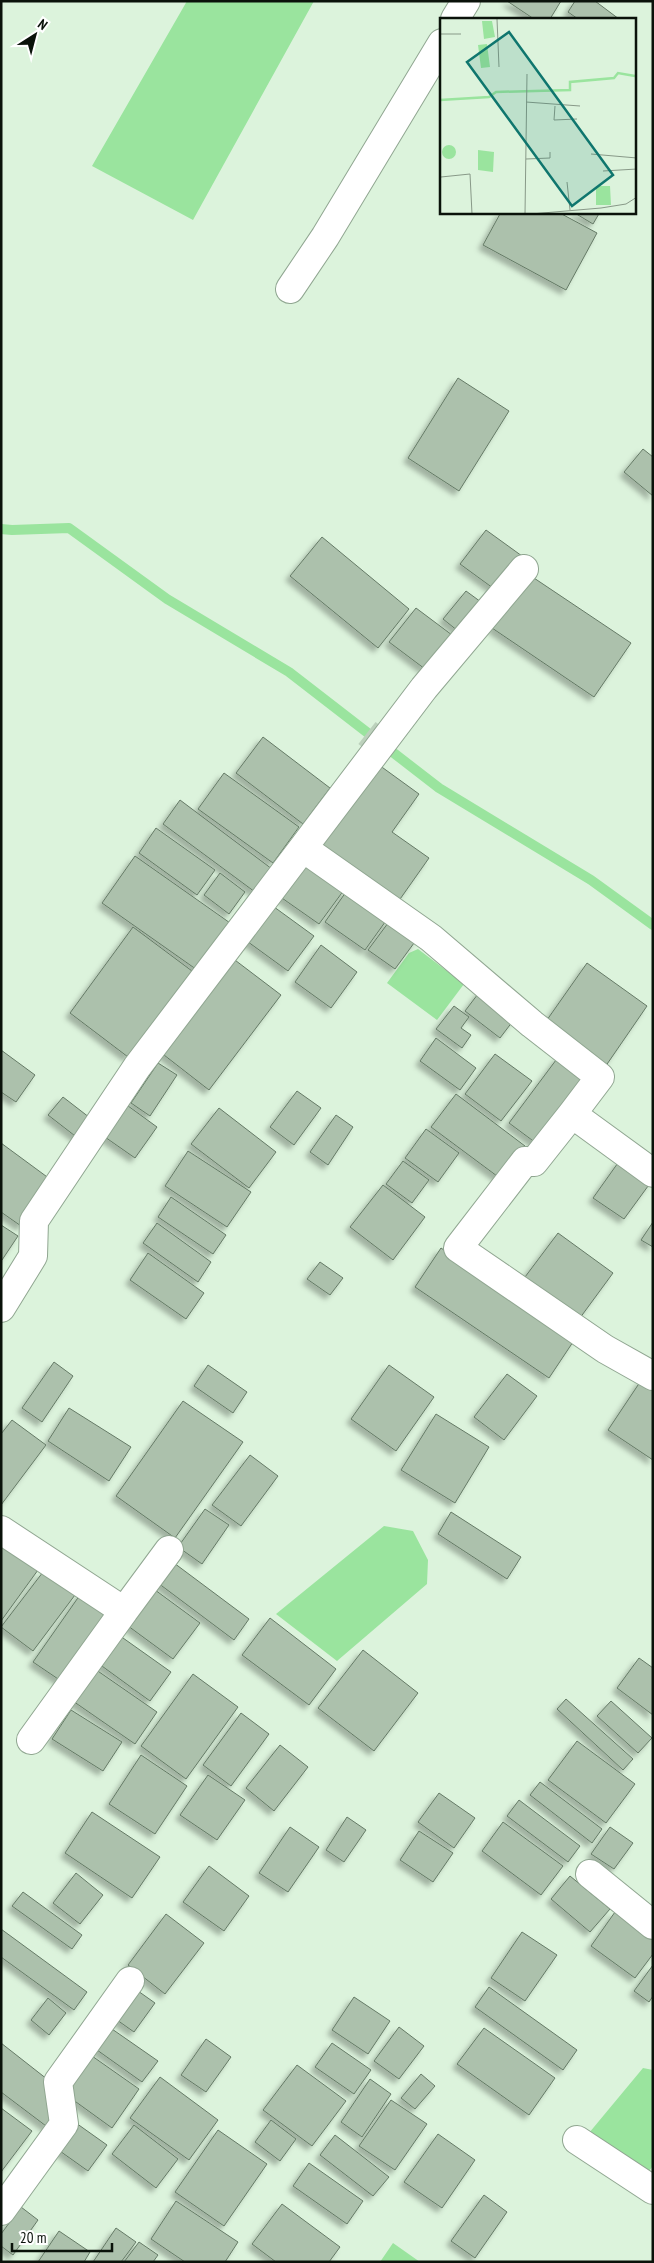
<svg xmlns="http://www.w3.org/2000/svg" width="654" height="2263" viewBox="0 0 654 2263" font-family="'PT Sans Narrow',sans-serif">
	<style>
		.water { fill: #9ae49e }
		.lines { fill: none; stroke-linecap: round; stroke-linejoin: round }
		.stream { stroke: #9ae49e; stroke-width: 10 }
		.building { fill: #acc1ac; stroke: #657a66; filter: url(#shadow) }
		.minor-tunnel { stroke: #bcd1bc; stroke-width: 28; stroke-dasharray: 28 14; stroke-linecap: butt }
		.minor-casing { stroke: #90a691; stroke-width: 30 }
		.minor { stroke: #fff; stroke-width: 28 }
		.inset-river { fill: none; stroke: #9ae49e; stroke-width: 2.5 }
		.inset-road { fill: none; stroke: #898; stroke-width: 1 }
		.view { fill: #0f766e; fill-opacity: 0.15; stroke: #0f766e; stroke-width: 2.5 }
		.inset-edge { fill: none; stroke: #0a120a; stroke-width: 2.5 }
	</style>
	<defs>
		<filter id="shadow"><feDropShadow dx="-4.5" dy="4.5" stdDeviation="2.5" flood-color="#0004"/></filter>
	</defs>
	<rect width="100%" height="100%" fill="#dcf3dc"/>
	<path class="water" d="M187,1h127l-121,219 -101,-54z
		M418,949l46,35 -27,36 -50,-37 22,-30z
		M384,1526l29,5 15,29 -1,24 -90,77 -61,-47z
		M643,2068l10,2v96l-8,10 -56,-43z
		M393,2243l27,19h-40z"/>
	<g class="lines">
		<path class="stream" d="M1,529l11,1 57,-2 98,71 122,73 150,116 152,92 62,45"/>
	</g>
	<path class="building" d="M507,1h54l-11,18h-16z
		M575,1h20l24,18h-41l-10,-7z
		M501,212h57l39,21 -31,57 -83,-45z
		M573,212h27l-7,12z
		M458,378l51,33 -50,80 -51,-33z
		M643,449l10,8v39l-29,-24z
		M486,530l36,26 -25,35 -37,-27z
		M322,537l87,72 -31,39 -88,-72z
		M528,574l103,69 -37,54 -102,-69z
		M466,591l15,11 -23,29 -15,-12z
		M416,608l36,27 -27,34 -36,-27z
		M263,737l67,51 -27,36 -67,-51z
		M379,765l40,29 -27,38 37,26 -31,44 -78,-56z
		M224,773l75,54 -26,36 -75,-54z
		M180,800l92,69 -17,23 -92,-68z
		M156,828l59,42 -18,25 -58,-42z
		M135,856l98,69 -33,47 -98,-69z
		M304,861l40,29 -25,34 -40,-28z
		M220,873l25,19 -16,22 -25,-19z
		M348,889l40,29 -23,32 -40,-28z
		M270,904l44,32 -26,35 -44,-32z
		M391,919l26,20 -22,30 -27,-19z
		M133,927l59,44 -64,86 -58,-44z
		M321,945l36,27 -26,36 -36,-26z
		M227,954l54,41 -72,95 -54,-42z
		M587,963l60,43 -44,64 -61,-43z
		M481,990l35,27 -16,21 -35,-27z
		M454,1006l15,11 -8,11 10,7 -9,13 -26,-19z
		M436,1038l40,30 -16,22 -40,-29z
		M1,1050l34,25 -19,27 -15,-10z
		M495,1054l37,27 -31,40 -36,-27z
		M559,1056l31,23 -50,67 -31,-23z
		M158,1063l19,12 -27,41 -19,-13z
		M297,1091l24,17 -27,37 -24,-18z
		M456,1094l69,52 -24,33 -70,-52z
		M63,1097l31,24 -15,18 -31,-24z
		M124,1103l33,24 -22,31 -33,-23z
		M219,1108l57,44 -27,36 -58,-44z
		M336,1115l17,12 -25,38 -18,-13z
		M426,1129l33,24 -21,29 -33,-24z
		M1,1143l53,39 -33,44 -20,-14z
		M188,1151l63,41 -24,35 -62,-41z
		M620,1160l31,22 -27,37 -31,-21z
		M403,1161l26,19 -17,23 -26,-19z
		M383,1185l42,32 -32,43 -43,-33z
		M171,1197l55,38 -13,19 -55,-37z
		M653,1222v25l-12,-7z
		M157,1223l54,39 -13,20 -55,-39z
		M1,1225l17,11 -16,24h-1z
		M558,1233l55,40 -36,49 -55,-41z
		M441,1248l134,91 -26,39 -134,-91z
		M148,1253l56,40 -18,26 -56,-39z
		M320,1262l23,16 -13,17 -23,-16z
		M54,1362l19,14 -31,46 -20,-14z
		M208,1365l39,27 -14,21 -39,-27z
		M389,1365l45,32 -38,54 -45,-32z
		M507,1374l30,22 -33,44 -30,-23z
		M642,1379l11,7v74l-45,-30z
		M183,1401l60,41 -68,96 -59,-42z
		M69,1408l62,39 -22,34 -61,-40z
		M436,1414l53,33 -34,56 -54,-33z
		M12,1420l34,25 -45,60v-71z
		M250,1455l28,21 -37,50 -29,-21z
		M205,1509l24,16 -27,39 -24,-17z
		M451,1512l70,45 -14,22 -69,-45z
		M1,1544l37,26 -37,51z
		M174,1563l75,56 -15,21 -76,-57z
		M43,1572l32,23 -42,56 -32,-24z
		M151,1587l49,36 -27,36 -49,-36z
		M82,1592l30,21 -48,70 -31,-21z
		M270,1618l66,51 -27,36 -67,-50z
		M116,1633l55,39 -21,29 -55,-40z
		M363,1650l55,43 -44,58 -56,-43z
		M639,1658l14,10v47l-36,-27z
		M92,1667l65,45 -22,32 -65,-45z
		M193,1674l45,33 -52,72 -45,-33z
		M566,1699l67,60 -10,11 -66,-61z
		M611,1701l41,37 -14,15 -41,-37z
		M71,1710l51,32 -19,29 -51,-32z
		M241,1713l28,21 -38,52 -28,-21z
		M577,1741l58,43 -29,39 -58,-43z
		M280,1745l28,22 -34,44 -28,-23z
		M141,1755l46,31 -32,48 -46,-30z
		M208,1775l37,25 -28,40 -37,-25z
		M540,1782l62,47 -10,14 -62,-48z
		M439,1793l36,25 -21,30 -36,-26z
		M519,1800l61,46 -12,16 -61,-46z
		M92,1812l68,45 -28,41 -67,-45z
		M347,1817l19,13 -22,32 -18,-12z
		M503,1822l60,44 -22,29 -59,-44z
		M290,1827l29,20 -31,45 -29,-19z
		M610,1827l23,16 -19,26 -23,-15z
		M419,1831l34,22 -20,29 -33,-22z
		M209,1866l40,30 -25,35 -41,-29z
		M76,1873l27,22 -23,29 -27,-21z
		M570,1876l40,33 -20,23 -39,-33z
		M23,1892l59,43 -10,14 -60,-43z
		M615,1912l38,28v14l-18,24 -44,-32z
		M166,1914l38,29 -39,51 -37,-29z
		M1,1929l86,63 -13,18 -73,-53z
		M522,1932l35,23 -32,46 -34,-23z
		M653,1965v31l-4,6 -15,-11z
		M489,1987l88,63 -14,20 -88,-63z
		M138,1991l17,12 -21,29 -17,-12z
		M354,1997l36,24 -22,33 -36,-24z
		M48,1998l18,15 -17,22 -18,-15z
		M399,2027l25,19 -25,33 -25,-18z
		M484,2028l71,50 -26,37 -72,-51z
		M112,2029l46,32 -16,21 -45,-32z
		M206,2039l25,18 -25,35 -25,-17z
		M1,2043l51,40 -2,46 -49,-37z
		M332,2043l39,27 -17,24 -39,-27z
		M92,2056l47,33 -27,39 -47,-34z
		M297,2065l49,36 -34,45 -49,-36z
		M421,2074l14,12 -20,23 -14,-11z
		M160,2077l58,43 -29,40 -59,-42z
		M370,2079l21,15 -29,43 -21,-15z
		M391,2100l36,24 -32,46 -36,-24z
		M1,2108l31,23 -31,41z
		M271,2120l25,19 -16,22 -25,-19z
		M76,2123l31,22 -19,26 -31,-22z
		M134,2125l44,34 -22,29 -44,-34z
		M218,2130l49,34 -43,62 -49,-34z
		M438,2134l37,26 -33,48 -38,-26z
		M335,2135l54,42 -16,19 -53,-41z
		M309,2163l54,38 -16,23 -54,-38z
		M484,2195l23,17 -32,46 -24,-17z
		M176,2201l62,41 -13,20h-40l-34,-23z
		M282,2204l58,43 -11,15h-53l-24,-18z
		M21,2207l17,13 -25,35 -12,-9v-12z
		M116,2228l20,14 -15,20h-28z
		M59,2231l31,21 -6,10h-46z
		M139,2242l19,13 -5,7h-29z"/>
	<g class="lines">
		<path class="minor-tunnel" d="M367,733l27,21"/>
		<g class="minor-casing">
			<path id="minor" d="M455,19l11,-18
				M290,289l35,-52 117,-194
				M303,848l128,90 101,86 68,53 -28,37 81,59
				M572,1114l-38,48 -9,-1 -67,87 147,101 48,27
				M1,1308l32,-52 1,-35 103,-154 287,-379 100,-119
				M1,1530l123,81 45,-61
				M31,1740l93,-129
				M590,1874l63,51
				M577,2140l76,50
				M1,2211l63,-87 -6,-42 72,-101"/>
		</g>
		<use href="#minor" class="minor"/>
	</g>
	<g transform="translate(440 18)">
		<rect width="196" height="196" fill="#dcf3dc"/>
		<path d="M42,3h10l3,16 -11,2zM47,26l3,23 -9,1 -3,-23zM2 134a7 7 0 1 1 14 0a7 7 0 1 1-14 0ZM38,132l16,2 -1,20 -15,-2zM156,168h14l1,19h-15z" fill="#9ae49e"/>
		<path class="inset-river" d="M0,82l49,-3 7,-5 74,-2v-8l44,-4 4,-5 17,3"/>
		<path class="inset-road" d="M57,1l2,48M0,16h21M86,84l54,4M115,88l-1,14 23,-1M151,136l46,4M86,141l24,-1v-6M163,153l34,-2M1,159l29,-3 2,40M127,164l3,28M85,196l2,-140M91,196l70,-6 25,-4 11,-7"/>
		<path class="view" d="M69,14l104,143 -41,31 -105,-144z"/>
		<rect width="196" height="196" class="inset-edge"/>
	</g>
	<rect width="654" height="2263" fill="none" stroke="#0a120a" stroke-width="5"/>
	<g transform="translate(35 35) rotate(36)" stroke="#ffffff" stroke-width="4" paint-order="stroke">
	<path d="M0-4L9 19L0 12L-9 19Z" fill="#0a120a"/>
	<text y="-8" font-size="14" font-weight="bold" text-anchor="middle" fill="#0a120a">N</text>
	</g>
	<path d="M12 2243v8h100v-8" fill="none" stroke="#0a120a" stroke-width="2.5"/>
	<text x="20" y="2243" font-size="15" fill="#0a120a" stroke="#ffffff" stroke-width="4" paint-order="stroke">20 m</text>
</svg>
